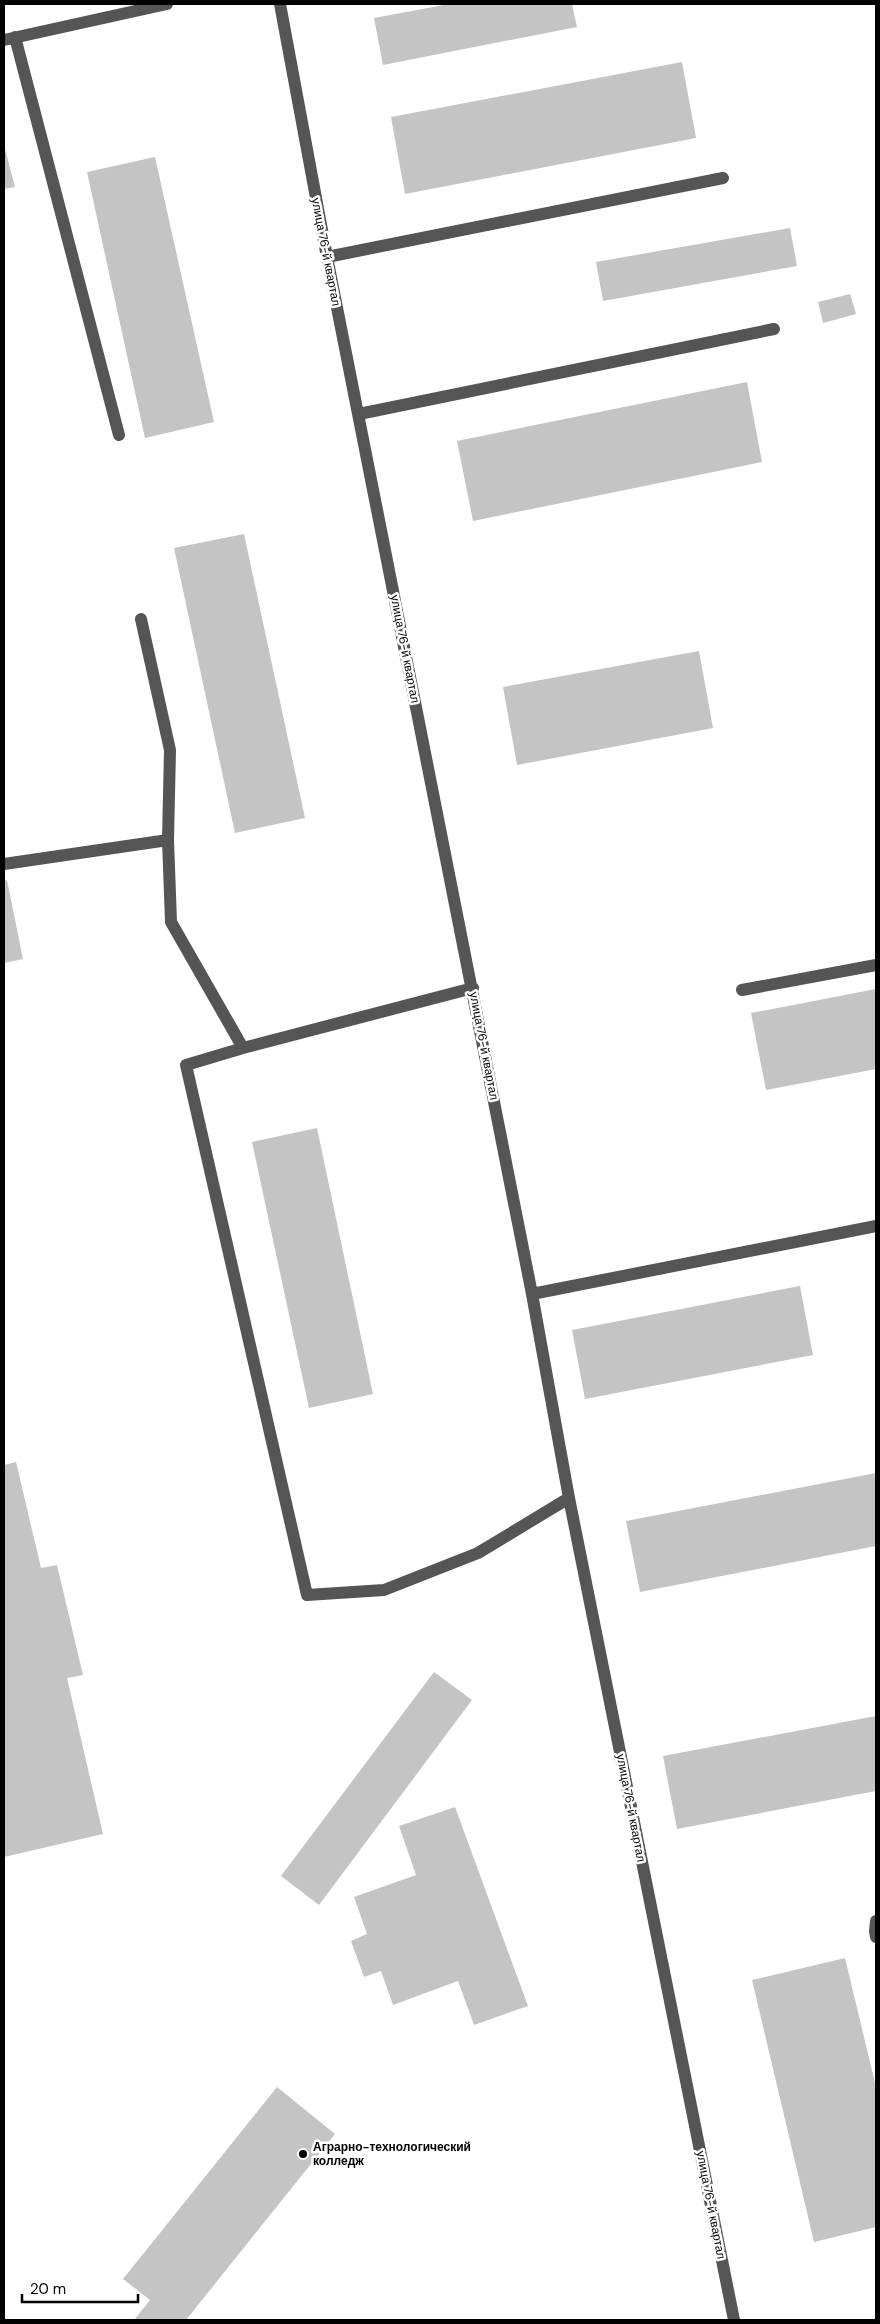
<svg xmlns="http://www.w3.org/2000/svg" width="880" height="2324" viewBox="0 0 880 2324" font-family="'DM Sans',sans-serif">
	<style>
		.building { fill: #c4c4c4 }
		.lines { fill: none; stroke-linecap: round; stroke-linejoin: round }
		.minor { stroke: #555; stroke-width: 12 }
		.poi-dot { fill: #000; stroke: #fff; stroke-width: 2 }
		.labels { text-anchor: middle; dominant-baseline: central; stroke-width: 5; stroke-linejoin: round; paint-order: stroke }
		.street-label { font-size: 12px; fill: #000; stroke: #fff }
		.poi-label { font-size: 12px; font-weight: bold; fill: #000; stroke: #fff; text-anchor: start }
	</style>
	<rect width="100%" height="100%" fill="#fff"/>
	<path class="building" d="M449,4h123l5,23 -194,38 -9,-47z
		M682,62l14,76 -291,56 -14,-77z
		M4,145l11,42 -11,2z
		M155,157l59,265 -69,16 -58,-266z
		M790,228l7,38 -194,35 -7,-39z
		M850,294l6,20 -33,9 -5,-21z
		M747,382l15,80 -289,59 -16,-80z
		M244,534l61,284 -70,15 -61,-285z
		M699,651l14,77 -196,37 -14,-78z
		M7,880l16,79 -19,4v-82z
		M876,989v80l-110,21 -15,-77z
		M317,1128l56,266 -64,14 -57,-266z
		M800,1286l13,69 -228,44 -13,-69z
		M16,1462l25,106 16,-3 26,110 -16,3 36,156 -99,23v-392z
		M876,1473v73l-236,46 -14,-71z
		M434,1672l38,28 -153,205 -38,-29z
		M876,1716v75l-199,38 -14,-73z
		M455,1807l73,199 -54,19 -16,-44 -65,24 -12,-34 -17,6 -13,-36 16,-7 -13,-37 62,-22 -17,-49z
		M845,1958l31,129v140l-62,15 -62,-262z
		M277,2087l58,47 -149,186h-52l16,-20 -27,-21z"/>
	<g class="lines">
		<path class="minor" d="M280,4l47,253 205,1037 37,204 165,822
			M15,37l104,398
			M4,40l163,-36
			M327,257l396,-79
			M359,414l415,-85
			M141,619l29,131 -2,90 3,82 72,126 230,-60
			M4,864l164,-24
			M742,990l134,-25
			M243,1048l-57,17 121,530 77,-5 94,-37 91,-55
			M532,1294l344,-68
			M876,1921l-1,10 1,6"/>
	</g>
	<circle class="poi-dot" cx="303" cy="2154" r="5"/>
	<g class="labels">
		<g class="street-label">
			<text transform="translate(326 252) rotate(79)">улица 76-й квартал</text>
			<text transform="translate(405 649) rotate(79)">улица 76-й квартал</text>
			<text transform="translate(484 1046) rotate(79)">улица 76-й квартал</text>
			<text transform="translate(631 1808) rotate(79)">улица 76-й квартал</text>
			<text transform="translate(711 2205) rotate(79)">улица 76-й квартал</text>
		</g>
		<g class="poi-label">
			<text x="313" y="2147">Аграрно-технологический<tspan x="313" dy="14">колледж</tspan></text>
		</g>
	</g>
	<rect width="880" height="2324" fill="none" stroke="#000000" stroke-width="10"/>
	<path d="M22 2294v8h116v-8" fill="none" stroke="#000000" stroke-width="2.5"/>
	<text x="30" y="2294" font-size="15" fill="#000000" stroke="#ffffff" stroke-width="4" paint-order="stroke">20 m</text>
</svg>
